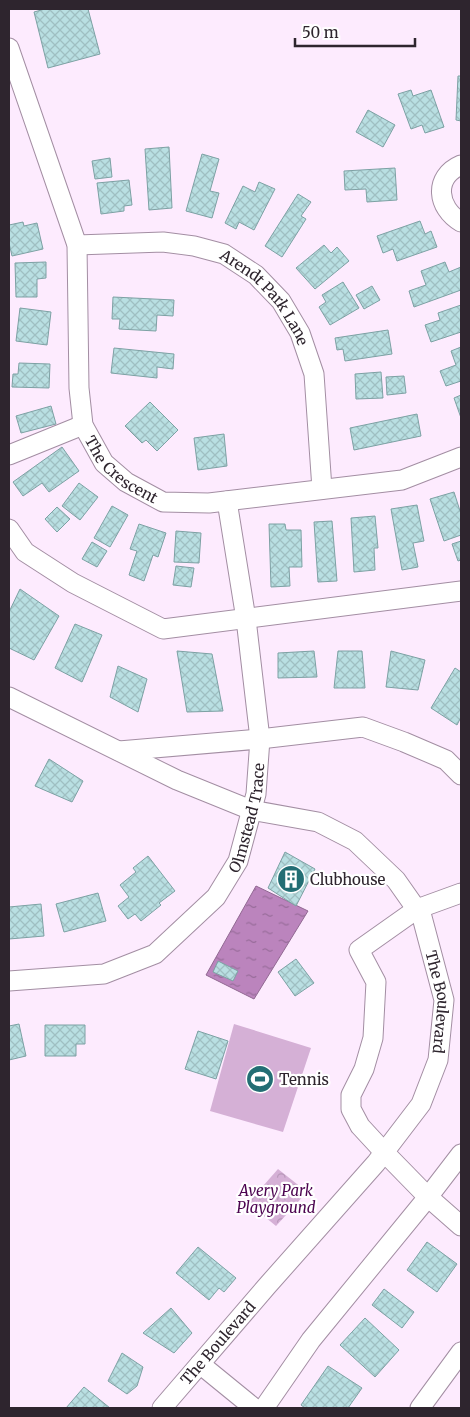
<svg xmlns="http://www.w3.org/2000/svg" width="470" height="1417" viewBox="0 0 470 1417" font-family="Merriweather,serif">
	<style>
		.green { fill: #d5b0d6 }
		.park { fill: url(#park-crowns) }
		.water { fill: url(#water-ripples); stroke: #916892 }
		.building { fill: url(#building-cross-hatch); stroke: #7da1a4 }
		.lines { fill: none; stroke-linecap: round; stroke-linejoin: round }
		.minor-casing { stroke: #a38ea3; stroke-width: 21 }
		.minor { stroke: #fff; stroke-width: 19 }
		.labels { text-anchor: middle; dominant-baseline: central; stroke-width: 4.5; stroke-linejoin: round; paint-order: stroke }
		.street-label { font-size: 15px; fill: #2e252e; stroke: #fff }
		.poi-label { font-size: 15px; fill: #2e252e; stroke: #fff; text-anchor: start }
		.park-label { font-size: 15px; font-style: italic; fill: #4c0450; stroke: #fff }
	</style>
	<defs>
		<pattern id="park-crowns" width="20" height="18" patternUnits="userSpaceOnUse" patternTransform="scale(1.25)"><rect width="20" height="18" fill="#d5b0d6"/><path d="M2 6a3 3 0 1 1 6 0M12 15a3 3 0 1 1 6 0" fill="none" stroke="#b797b8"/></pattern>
		<pattern id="water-ripples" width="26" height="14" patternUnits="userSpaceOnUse" patternTransform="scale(1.25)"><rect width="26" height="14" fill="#bb84bd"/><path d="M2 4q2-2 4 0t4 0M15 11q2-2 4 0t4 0" fill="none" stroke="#986c9a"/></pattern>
		<pattern id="building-cross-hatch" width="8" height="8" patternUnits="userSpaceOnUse" patternTransform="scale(1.25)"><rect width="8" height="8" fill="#b9dfe2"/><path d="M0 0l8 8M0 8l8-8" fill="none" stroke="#9fbfc2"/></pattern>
	</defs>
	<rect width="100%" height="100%" fill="#fdebfe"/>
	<path class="green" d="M234,1024l77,24 -28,84 -73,-21z"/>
	<path class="park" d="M278,1169l29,23 -31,34 -28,-23z"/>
	<path class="water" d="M256,886l52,25 -54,88 -48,-24z"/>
	<path class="building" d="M45,9h43l12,45 -52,14 -14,-56z
		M458,76h3v45l-5,-1z
		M411,90l2,6 18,-6 13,37 -19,6 -3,-8 -11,4 -13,-35z
		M368,110l27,15 -12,22 -27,-15z
		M169,147l3,61 -23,2 -4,-61z
		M202,154l17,5 -9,32 9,2 -7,25 -26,-7z
		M110,158l2,19 -17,2 -3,-18z
		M395,168l2,32 -30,2 -1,-13 -21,1 -1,-19z
		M129,180l3,25 -8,1v5l-23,3 -4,-31z
		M259,182l16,7 -21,41 -15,-8 -3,7 -11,-6 18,-37 12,6z
		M298,194l13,8 -10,14 5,3 -24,38 -17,-11z
		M420,221l5,13 6,-3 6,16 -40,14 -4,-12 -10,4 -6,-17z
		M23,222l1,4 13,-3 6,26 -31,7 -3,-13v-18z
		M324,245l7,8 6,-6 12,14 -34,28 -19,-21z
		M46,262v16l-9,1v18h-21l-1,-34z
		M445,262l4,10 12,-5v23l-47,17 -5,-16 17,-6 -5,-14z
		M343,282l16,26 -29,17 -11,-18 7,-5 -4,-7z
		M372,286l8,14 -16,9 -8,-14z
		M113,297l61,3 -1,16 -16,-1 -1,16 -37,-2 1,-10h-8z
		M461,305v27l-30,10 -6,-17 15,-5 -2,-7z
		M20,308l31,4 -4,33 -31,-4z
		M388,330l4,24 -47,7 -2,-12 -6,1 -2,-12z
		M461,347v34l-15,5 -6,-15 16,-6 -5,-14z
		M114,348l60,6 -1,15 -16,-2v11l-46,-5z
		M19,363l31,1 -1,24 -37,-1 1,-13h5z
		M381,372l2,26 -27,1 -1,-25z
		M404,376l2,17 -19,2 -1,-18z
		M461,395v23l-7,-20z
		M150,402l28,28 -21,21 -11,-11 -4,3 -17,-17z
		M51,406l5,18 -35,9 -5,-17z
		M417,414l4,22 -67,14 -4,-22z
		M224,434l3,32 -29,4 -4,-32z
		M62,447l17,24 -30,21 -7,-9 -19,13 -10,-14z
		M79,483l19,14 -18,23 -18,-14z
		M454,492l7,22v21l-17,6 -14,-42z
		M417,505l7,36 -11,2 5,24 -16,3 -11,-61z
		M112,506l16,9 -18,32 -16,-9z
		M57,507l13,12 -13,13 -12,-13z
		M375,516l3,32h-4l1,22 -21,2 -3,-54z
		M332,521l5,60 -19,1 -4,-60z
		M139,524l27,9 -8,24 -5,-2 -9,26 -15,-6 8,-24 -7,-2z
		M269,524h16l1,6h15l1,37h-13l1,19 -19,1z
		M176,531l25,2 -2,30 -25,-1z
		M461,541v19l-3,1 -6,-17z
		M92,542l15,9 -10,16 -15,-8z
		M176,566l18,2 -3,19 -18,-2z
		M20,589l39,27 -25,44 -25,-12v-36z
		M75,624l27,11 -20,47 -27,-14z
		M177,651l35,3 11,57 -36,1z
		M314,651l3,26 -39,1v-25z
		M338,651h24l3,37h-31z
		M391,651l34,9 -7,30 -32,-3z
		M118,666l29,13 -9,33 -28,-15z
		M455,668l6,4v45l-4,8 -26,-17z
		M49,759l34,22 -11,21 -37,-16z
		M285,852l30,17 -19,37 -28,-18z
		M148,856l27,35 -16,12 2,2 -20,16 -6,-7 -7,5 -10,-13 11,-9 -9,-12 16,-13 -3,-4z
		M98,893l8,28 -42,11 -8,-28z
		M41,904l3,32 -35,3v-32z
		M296,959l18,24 -19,13 -17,-24z
		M218,961l20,10 -5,10 -20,-9z
		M19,1024l7,32 -17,4v-34z
		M45,1025h40v19h-9v12h-31z
		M198,1031l30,10 -12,38 -31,-10z
		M427,1242l30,22 -20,28 -30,-22z
		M198,1247l38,31 -12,14 -5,-4 -10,12 -33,-27z
		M384,1289l30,23 -12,16 -30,-23z
		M171,1308l21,25 -18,20 -31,-20z
		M365,1318l34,32 -24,27 -35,-32z
		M122,1353l21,14 -6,19 -10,8 -19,-13z
		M328,1366l34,22 -14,20h-43l-4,-3z
		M84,1387l26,21h-44z"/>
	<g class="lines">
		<g class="minor-casing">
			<g id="minor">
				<path id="s1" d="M9,48l68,197 2,143 4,37 21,38 22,19 37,20 46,1 193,-23 59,-23"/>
				<path d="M461,165c-28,12 -24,43 0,57"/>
				<path id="s2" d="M77,245l86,-3 31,4 30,8 32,21 25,26 19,32 14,41 8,115"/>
				<path d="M9,455l74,-30"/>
				<path d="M9,529l16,23 48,31 90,46 298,-38"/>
				<path id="s3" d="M9,697l168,83 74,30 67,12 37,19 41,39 26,37 22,83 -6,60 -17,44 -45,59 -109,123 -105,122"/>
				<path d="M119,751l141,-12 103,-12 41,15 42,18 15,15"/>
				<path d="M461,893l-44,16 -58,41 17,32 -3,56 -9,31 -13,26v14l9,17 24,26 44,45 33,29"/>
				<path id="s4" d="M9,981l95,-7 51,-20 61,-57 22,-36 18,-67 4,-55 -14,-120 -19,-118"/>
				<path d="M200,1364l54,44"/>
				<path d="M264,1408l47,-68 117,-143 33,-43"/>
				<path d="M420,1408l41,-56"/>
			</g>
		</g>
		<use href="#minor" class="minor"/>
	</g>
	<defs>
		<g id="building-disc" transform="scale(1.4375)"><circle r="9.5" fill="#236e74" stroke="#fff"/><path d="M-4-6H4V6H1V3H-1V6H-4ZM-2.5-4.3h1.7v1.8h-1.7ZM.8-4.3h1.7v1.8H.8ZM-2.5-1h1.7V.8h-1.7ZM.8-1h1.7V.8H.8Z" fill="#fff"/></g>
		<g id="stadium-disc" transform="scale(1.4375)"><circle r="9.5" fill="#236e74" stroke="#fff"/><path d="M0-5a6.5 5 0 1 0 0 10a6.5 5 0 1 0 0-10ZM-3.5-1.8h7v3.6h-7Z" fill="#fff"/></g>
	</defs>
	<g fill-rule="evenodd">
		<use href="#building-disc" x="291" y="879"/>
		<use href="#stadium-disc" x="260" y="1079"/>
	</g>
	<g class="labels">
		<g class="street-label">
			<text stroke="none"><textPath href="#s2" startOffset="209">Arendt Park Lane</textPath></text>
			<text stroke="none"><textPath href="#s1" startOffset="449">The Crescent</textPath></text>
			<text stroke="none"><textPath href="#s4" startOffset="320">Olmstead Trace</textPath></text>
			<text stroke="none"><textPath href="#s3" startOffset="566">The Boulevard</textPath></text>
			<text transform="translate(218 1343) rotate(-49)">The Boulevard</text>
		</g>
		<g class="poi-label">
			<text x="310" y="879">Clubhouse</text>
			<text x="279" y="1079">Tennis</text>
		</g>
		<g class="park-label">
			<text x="276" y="1190">Avery Park<tspan x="276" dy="17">Playground</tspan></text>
		</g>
	</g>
	<rect width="470" height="1417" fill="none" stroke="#2e252e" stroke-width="20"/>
	<path d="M295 38v8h120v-8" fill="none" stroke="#2e252e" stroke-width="2.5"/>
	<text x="302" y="38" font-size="15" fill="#2e252e" stroke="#ffffff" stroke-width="4" paint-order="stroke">50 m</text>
</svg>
